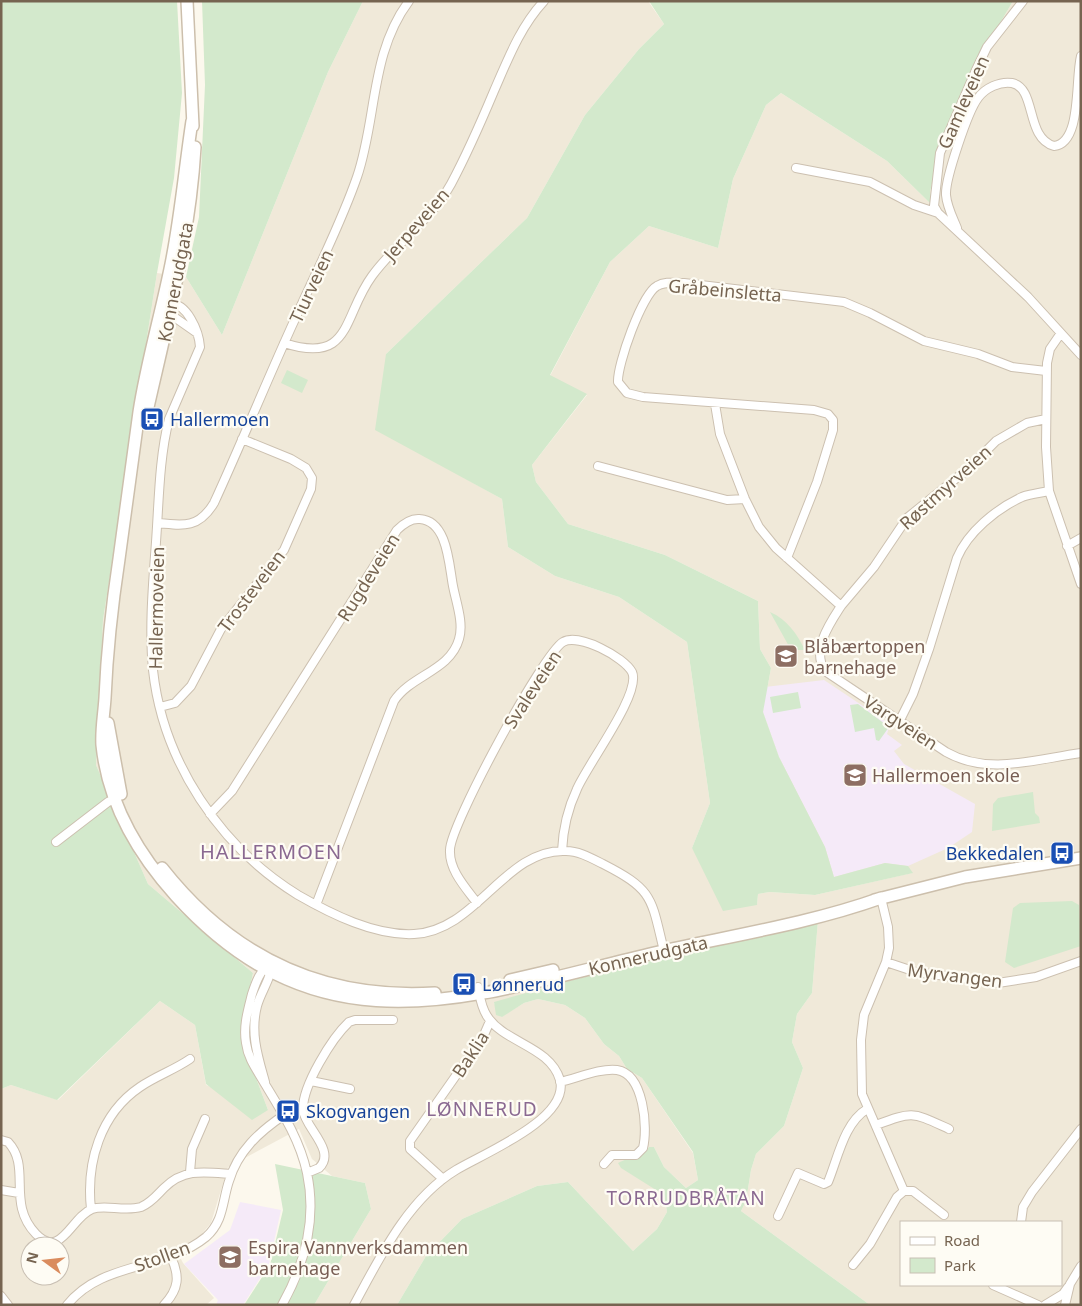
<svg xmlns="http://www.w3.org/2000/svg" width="1082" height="1306" viewBox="0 0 1082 1306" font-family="'Noto Sans',sans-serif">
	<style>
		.residential { fill: #f0e9d9; fill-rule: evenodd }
		.education { fill: #f5eaf8 }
		.green { fill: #d3e9cc }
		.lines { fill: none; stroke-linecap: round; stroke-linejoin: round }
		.minor-casing { stroke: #ccc0b0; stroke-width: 10 }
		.secondary-casing { stroke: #ccbfac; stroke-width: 14 }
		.minor { stroke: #fff; stroke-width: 8 }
		.secondary { stroke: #fff; stroke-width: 11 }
		.labels { text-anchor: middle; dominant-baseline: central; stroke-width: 4.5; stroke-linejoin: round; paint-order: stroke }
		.street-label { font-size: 18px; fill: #766451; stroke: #fefcf4 }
		.transit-label { font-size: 18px; fill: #164399; stroke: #fefcf4; text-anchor: start }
		.education-label { font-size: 18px; fill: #785e54; stroke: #fefcf4; text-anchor: start }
		.neighbourhood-label { font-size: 19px; letter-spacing: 1px; fill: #8a6991; stroke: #fefcf4 }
		.quarter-label { font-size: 20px; letter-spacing: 1px; fill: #8a6991; stroke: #fefcf4 }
	</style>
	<rect width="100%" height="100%" fill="#fcf8ed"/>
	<path class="residential" d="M363,1h285l16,23 -25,25 -54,66 -58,103 -141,136 73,121 43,24 6,48 47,29 64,21 68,45 23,161 -18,45 65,57 1,-11 12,-2 45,3 97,-22 -78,4 -55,-120 -16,-45 8,-44 -11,-19 -2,-48 -93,-46 -97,-31 -32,-42 -4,-17 55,-70 -37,-19 60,-114 39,-36 69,22 15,-69 33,-74 15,-12 106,68 46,45 -3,-14 11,-47 38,-86 34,-58h68v1304h-211l-129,-94 5,-10 5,-31 5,-16 28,-28 19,-58 -11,-26 5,-28 15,-21 6,-73 -257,63 -67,20 7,14 23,-14 14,-4 27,6 20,13 19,26 15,12 8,13 15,9 51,75 5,27 -12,8 -22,-21 -10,-20h-5l-5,7 -6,4 26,37 3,17 -10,17 -24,22 -65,-69 -31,4 -75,33 -36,37 -29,49h-83l57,-96 -6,-26 -33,-7 -20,-17 -13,-30 -71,38 -17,56 -11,13 -24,13 7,14 31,35 -8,7h-205v-216l10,-4 47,15 102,-99 35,24 11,60 62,25 -28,-75 13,-62 -105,-89 -52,-119 7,-145 54,-347 29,4 36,58 106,-263zM901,1222h160v63h-160zM30,1246h30v30h-30z"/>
	<path class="education" d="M824,680l66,44 -3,10 15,11 -8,6 10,13 71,40 -3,28 -24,16 -40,18 -23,-3 -51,14 -9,-30 -46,-90 -16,-45 2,-25z
		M240,1202l41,8 -12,54 -26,41h-27l2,-5 -34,-36 46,-34z"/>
	<path class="green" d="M1,1h176l5,92 -8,85 -17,95 -54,347 -7,145 52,119 105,89 -13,62 28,75 -16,10 -46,-36 -11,-59 -35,-24 -103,99 -46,-15 -10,4z
		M202,1h161l-35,71 -106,263 -36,-58 13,-60 6,-132z
		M649,1h364l-34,58 -38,86 -11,47 4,15 -47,-46 -106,-68 -15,12 -33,74 -15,69 -69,-22 -39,36 -60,113 37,19 -55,71 4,17 32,42 97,31 93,46 2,48 11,19 -8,44 16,45 46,90 9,30 51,-14 23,3 5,7 -98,22 -45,-3 -12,2 -1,11 -34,6 -31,-63 18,-45 -23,-161 -68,-45 -64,-21 -47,-29 -6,-48 -127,-69 11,-76 141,-136 58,-103 54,-66 25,-25z
		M287,370l21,10 -6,13 -21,-10z
		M770,612c17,7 27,22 35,38h-14z
		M798,692l3,16 -28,5 -3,-16z
		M858,704l31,23 -10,14 -3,-1 -2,-12 -19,4 -5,-27z
		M1033,792l2,21 4,4 1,6 -48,8 1,-27 5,-6z
		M1072,901l7,4 2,41 -67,22 -9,-6 8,-54 7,-5z
		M818,920l-6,73 -15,21 -5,28 11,26 -19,58 -28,28 -5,16 -5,31 -5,10 129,94h-473l29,-49 36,-37 75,-33 31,-4 65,69 24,-22 10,-17 -3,-17 -43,-27 -3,-5c14,-8 22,-1 31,-16h5l10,20 22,21 12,-8 -5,-28 -51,-74 -15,-9 -8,-13 -15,-12 -19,-26 -20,-13 -27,-6 -14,4 -22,14 -6,-2 -2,-13 67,-19z
		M275,1164l90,19 6,26 -57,96h-70l26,-40 13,-55z"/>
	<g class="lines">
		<g class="minor-casing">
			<path id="minor" d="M1023,1l-36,46 -11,23 -36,83 -6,53 4,7 90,84 53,58
				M796,168l74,14 44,23 24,8
				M957,228c-4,-10 -10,-21 -11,-33 -1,-16 22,-84 32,-97 7,-10 22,-17 34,-15 25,5 13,55 42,63 28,-3 21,-66 27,-90
				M168,304c19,-3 31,28 32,43l-31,72c-10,40 -10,82 -13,123 -3,42 -7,85 -3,128 10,92 67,177 145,225 33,19 77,41 116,39 63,-3 91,-86 152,-83 13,0 25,7 37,13 51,26 48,34 61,87
				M167,312l30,21
				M1061,333l-11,16 -3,14 -1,84 3,44 32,93
				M284,343c68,22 58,-26 88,-67 24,-33 59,-56 79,-92 16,-30 30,-62 43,-93 14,-32 26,-64 50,-90
				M715,404l5,30 25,65 14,28 17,21 65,58 33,-39 33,-49 62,-50 27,-27 31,-18 19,-4
				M598,466l129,34 18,-1
				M158,523c26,3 41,5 56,-20 28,-61 53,-123 81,-184 21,-47 45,-93 62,-142 20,-58 13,-124 52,-176
				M1067,546l14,-8
				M787,558l30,-76 16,-52v-10l-5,-6 -14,-4 -171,-13 -16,-4 -9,-11c-1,-17 24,-88 39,-96 8,-5 18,-3 27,-3l160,19 26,11 54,28 54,13 34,13 34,4
				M841,606c-11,17 -30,44 -16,65l121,81c42,24 90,7 135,1
				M160,707l15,-4 16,-17 30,-57 63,-79 27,-61 1,-11 -6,-10 -15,-9 -49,-20
				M899,722l14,-28 16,-45 28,-91c11,-26 39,-49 65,-61 8,-3 18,-4 27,-6
				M210,814l22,-23 165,-261c6,-6 14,-12 23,-11 28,2 29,47 33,67 3,16 11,37 6,53 -9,32 -48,36 -65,62l-78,204
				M56,842l52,-40 9,-4
				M881,898l7,29 1,21 -3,14 -22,53 -3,25 1,54 42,97
				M477,903c-12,-16 -28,-33 -27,-53 0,-25 93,-196 113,-208 16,-9 61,15 69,30 10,21 -45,93 -55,117 -9,19 -14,40 -15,62
				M886,962l30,10 82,11 38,-6 45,-16
				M311,1081l39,8
				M265,1082c-7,-25 -15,-49 -8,-76 4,-15 15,-28 14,-43 -11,7 -15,19 -19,31 -4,16 -9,32 -6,49 2,16 11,27 19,41 17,28 35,56 42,89 10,47 -2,91 -25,132
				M560,1082c18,-4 40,-14 57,-12 27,4 31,58 26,78l-7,7h-24l-8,9
				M876,1125c38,-14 36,-13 73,4
				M1,1140l7,2c24,25 -2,61 28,92 25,26 35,-17 56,-25 13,-5 32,3 49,-2 10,-4 16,-12 23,-19 20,-20 41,-16 67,-14
				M190,1172l2,-23 13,-30
				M307,1173l12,-5c18,-17 -14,-40 -16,-58 -1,-24 29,-72 46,-88l6,-2h38
				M443,1179l-33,-30v-8l73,-104 7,-16
				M1,1190l18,3
				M91,1209c-5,-46 9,-95 49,-122 16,-11 34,-17 50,-28
				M778,1216l20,-43 26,11 4,-2c10,-24 16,-59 39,-73
				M1021,1222l2,-15 9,-15 49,-63
				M853,1265l17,-21 27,-47 7,-6h9l31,24
				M993,1285l45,20
				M1,1296l7,9
				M67,1305c35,-44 97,-34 139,-68 18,-16 16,-35 23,-56 9,-30 30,-49 55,-66
				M164,1305c15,-16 16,-29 7,-48
				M354,1305c26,-48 54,-106 102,-135 26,-16 114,-51 104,-90 -10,-34 -56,-37 -73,-64 -6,-9 -7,-19 -9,-29
				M1045,1305l18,-11 5,-7
				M1065,1305l5,-21 11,-18"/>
		</g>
		<g class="secondary-casing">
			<path id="secondary" d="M187,1l6,125
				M192,121c-7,46 -11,92 -20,138 -10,52 -25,101 -33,153 -7,49 -13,98 -20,147 -7,46 -12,92 -14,139 -1,16 -4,31 -3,47 6,58 36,109 74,151 147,162 296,100 478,57 75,-17 154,-29 227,-55
				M146,416c20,-89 44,-178 49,-269
				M108,723l13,71
				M162,868c70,89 161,132 273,125
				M874,900l91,-23 116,-19
				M510,980l43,-10"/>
		</g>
		<use href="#minor" class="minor"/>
		<use href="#secondary" class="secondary"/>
	</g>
	<defs>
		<g id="bus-square" transform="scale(1.25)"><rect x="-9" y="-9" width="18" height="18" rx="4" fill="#1a4fb4" stroke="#fefcf4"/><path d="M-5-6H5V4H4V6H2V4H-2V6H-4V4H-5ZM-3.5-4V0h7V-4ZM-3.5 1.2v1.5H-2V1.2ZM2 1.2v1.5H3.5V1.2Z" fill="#fff"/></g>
		<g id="school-square" transform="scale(1.25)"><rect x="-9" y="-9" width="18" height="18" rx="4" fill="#8d6e63" stroke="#fefcf4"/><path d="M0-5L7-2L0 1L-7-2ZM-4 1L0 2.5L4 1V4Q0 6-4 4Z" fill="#fff"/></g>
	</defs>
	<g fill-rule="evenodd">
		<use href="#bus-square" x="152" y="419"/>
		<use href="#school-square" x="786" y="656"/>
		<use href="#school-square" x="855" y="775"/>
		<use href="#bus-square" x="1062" y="853"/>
		<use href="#bus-square" x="464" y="984"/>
		<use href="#bus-square" x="288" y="1111"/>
		<use href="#school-square" x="230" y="1257"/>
	</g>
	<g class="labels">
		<g class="street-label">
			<text transform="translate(963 102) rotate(-66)">Gamleveien</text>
			<text transform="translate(416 224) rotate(-49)">Jerpeveien</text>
			<text transform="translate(175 282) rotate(-79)">Konnerudgata</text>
			<text transform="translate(311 286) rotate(-65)">Tiurveien</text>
			<text transform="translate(725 290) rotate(5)">Gråbeinsletta</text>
			<text transform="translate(945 487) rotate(-42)">Røstmyrveien</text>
			<text transform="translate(368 577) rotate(-58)">Rugdeveien</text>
			<text transform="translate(251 591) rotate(-53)">Trosteveien</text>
			<text transform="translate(156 608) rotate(-89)">Hallermoveien</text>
			<text transform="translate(532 689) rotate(-57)">Svaleveien</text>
			<text transform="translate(901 722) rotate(33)">Vargveien</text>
			<text transform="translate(648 955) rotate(-13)">Konnerudgata</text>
			<text transform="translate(955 975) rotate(7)">Myrvangen</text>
			<text transform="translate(470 1054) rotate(-57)">Baklia</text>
			<text transform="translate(162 1256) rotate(-20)">Stollen</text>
		</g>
		<g class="transit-label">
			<text x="170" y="419">Hallermoen</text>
			<text x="1044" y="853" text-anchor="end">Bekkedalen</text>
			<text x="482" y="984">Lønnerud</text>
			<text x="306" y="1111">Skogvangen</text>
		</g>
		<g class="education-label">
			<text x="804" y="646">Blåbærtoppen<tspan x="804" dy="21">barnehage</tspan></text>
			<text x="872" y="775">Hallermoen skole</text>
			<text x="248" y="1247">Espira Vannverksdammen<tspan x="248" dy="21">barnehage</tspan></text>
		</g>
		<g class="neighbourhood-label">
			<text x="482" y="1109">LØNNERUD</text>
			<text x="686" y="1198">TORRUDBRÅTAN</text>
		</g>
		<g class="quarter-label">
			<text x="271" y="851">HALLERMOEN</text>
		</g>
	</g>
	<rect width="1082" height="1306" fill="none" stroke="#766451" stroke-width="5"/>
	<rect x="900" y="1221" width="162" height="65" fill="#fefcf4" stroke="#c8bfb3"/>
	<rect x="910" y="1237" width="25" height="8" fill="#ffffff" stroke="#c8bfb3"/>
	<text x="944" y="1246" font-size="15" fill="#766451">Road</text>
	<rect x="910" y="1258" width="25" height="15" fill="#d3e9cc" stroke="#c8bfb3"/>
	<text x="944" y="1271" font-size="15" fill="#766451">Park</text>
	<g transform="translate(45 1261) rotate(285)"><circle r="24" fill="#fefcf4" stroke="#c8bfb3"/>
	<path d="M0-4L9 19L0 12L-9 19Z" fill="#da8c5e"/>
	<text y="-8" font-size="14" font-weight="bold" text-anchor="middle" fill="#766451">N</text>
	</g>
</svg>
